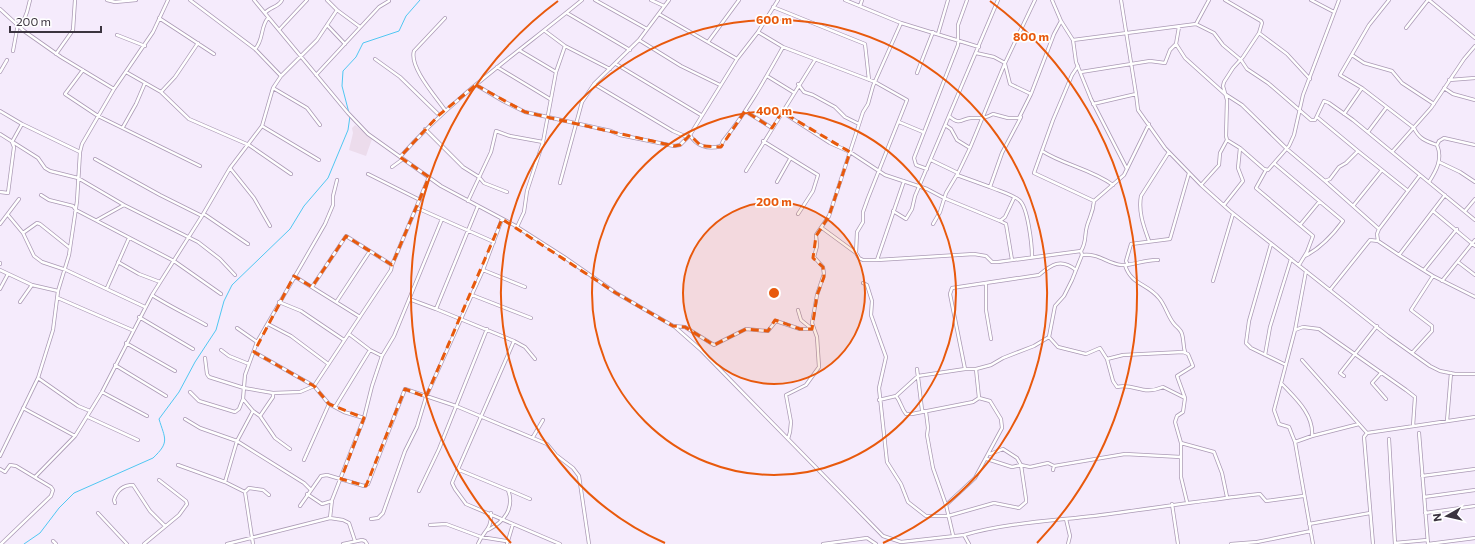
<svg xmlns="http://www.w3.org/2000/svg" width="1475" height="544" viewBox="0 0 1475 544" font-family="Commissioner,sans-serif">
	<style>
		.commercial { fill: #ecdcec }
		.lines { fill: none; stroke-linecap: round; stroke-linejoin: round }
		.stream { stroke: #50c7f2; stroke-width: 1 }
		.minor-casing { stroke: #ab9ab5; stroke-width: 4 }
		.minor { stroke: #fff; stroke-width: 2.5 }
		.marked { fill: none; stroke: #e8590c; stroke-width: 3; stroke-dasharray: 8 5; stroke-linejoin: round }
		.ring { fill: none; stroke: #e8590c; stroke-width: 2 }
		.centre { fill: #e8590c; stroke: #fff; stroke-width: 2 }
		.ring-label { font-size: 12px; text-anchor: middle; font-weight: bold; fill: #e8590c; stroke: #fff; stroke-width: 3.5; stroke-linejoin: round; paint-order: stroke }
	</style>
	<rect width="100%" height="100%" fill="#f5ebfc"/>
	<path class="commercial" d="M355,125l17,14 -6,17 -17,-6 4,-17 -1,-5z"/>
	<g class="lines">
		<path class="stream" d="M349,113l-7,-27 1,-15 13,-14 7,-14 36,-12 7,-15 14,-16
			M24,544l16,-11 19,-25 15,-15 79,-35c17,-16 12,-19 6,-39l20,-27 16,-30 21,-32 8,-29 8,-16 58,-56 14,-23 24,-28 20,-48 2,-14"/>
		<g class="minor-casing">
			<path id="minor" d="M107,0l8,2 21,-2
				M190,0l65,49 26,27
				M254,0l94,113 20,21 73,52 73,39 50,32 52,36 59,34 26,23 182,186 18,6 63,-7 5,9
				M595,0l52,29
				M651,0l13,6
				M845,0l56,23 78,24
				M1052,0l9,21 12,19 3,22 15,37 36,70
				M1121,0l15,94
				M1225,0l36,21 1,2 -3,10 -16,24 -10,11 -9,14 -1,4 4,14 -1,36 1,4 13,8 24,21 4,1 21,-24 5,-11 9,-40 36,-95
				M1311,0l23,12
				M1389,0l-20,25 -29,50 22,13 52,40c5,11 12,13 23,17l2,-4 5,-3 31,7
				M1429,0l46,38
				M860,6l2,-6
				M773,7l92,37 4,36
				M0,9l24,22 37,26 53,32
				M337,10l23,17
				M265,13c5,-6 14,-6 17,-13
				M567,13l63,37
				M659,14l78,45
				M159,18l55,36
				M445,18l-31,33c-5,16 22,46 31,59
				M1196,24l13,-24
				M327,25l18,19
				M21,27l6,-15 3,-12
				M1179,27l-3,17 9,14 40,36 17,11 45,44 38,32 5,-2 9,-12 7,-4 12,-12 -41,-34
				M1406,28l22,-28
				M279,30l28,-30
				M545,31l20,15 45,23
				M758,32l25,15 92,35 32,18 -39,98 -5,14v10l-6,10 -1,21
				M1259,33l28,21 23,25
				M938,34l10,-34
				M117,35l28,11
				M639,40l42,26 39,19
				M1073,40l123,-16 18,9 9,12 18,15 6,9 21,14 43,37h4l9,-19 5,2 24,17 122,100
				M708,42l31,-42
				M255,49c9,-9 5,-22 13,-31
				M519,50l37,22
				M13,51l5,-27
				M976,53l18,4 11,6
				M56,54l17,-24 2,-30
				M1352,55l12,8 28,8 10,12 32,21
				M375,59l25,18 39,38
				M616,64l85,51
				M1005,64l5,20 21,10
				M1078,66l-6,9 -19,45 -19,53 60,28
				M497,67l53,32
				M83,70l-18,24 33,22 102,50
				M0,72l7,-12
				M126,72l35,20 28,27 60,26 42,29
				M1081,72l69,-11 15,2 5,-13 6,-6
				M917,73l16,-41
				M316,75l63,-68 10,-6
				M767,76l26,16
				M1449,80l26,-2
				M594,84l79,47 14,6
				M798,84l6,8 9,3 22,12 10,10 14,7
				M476,85l27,16 22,11 86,19 9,4 54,11 6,-1 10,-10 47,-76 21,-27 20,-32
				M273,88l34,20 13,17
				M1444,88l9,6 22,6
				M161,92l14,-15 23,-34
				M1093,104l43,-10 2,16 27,38 36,37 29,26 158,125 42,30 10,5 15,3h20
				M0,111l22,13 58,28
				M745,111l27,17
				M782,112l48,31 20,9 35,23 42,14 17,9 56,23 6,3 6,36
				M1344,114l18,-26
				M949,116c12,11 14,1 23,2 10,0 12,1 21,-4l15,4h11l12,-24 23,-60 7,-13
				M899,122l24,10
				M945,125l6,4 6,11 13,8
				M262,126l57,34
				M123,127l13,-23 9,-21
				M425,129l38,38 16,10 5,6 23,9
				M1368,132l18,-24
				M0,134l38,24 7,10 5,3 28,7 46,27 74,37 22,17 15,16
				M690,135c6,11 18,15 31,11l2,-5c24,-29 42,-62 60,-94
				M763,141l55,34 -5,16 -15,23
				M1042,151c22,14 49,18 71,34
				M1358,151l49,39
				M1392,152l39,-44 33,-49 11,-13
				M400,157c54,-61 120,-106 182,-157
				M95,159l65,36 42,21
				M931,160l27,13
				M1439,162l21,10 15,10
				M1275,164l68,57c-11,15 -22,27 -38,35
				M392,167l11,-8
				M230,168l24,30 16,28
				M927,169l-11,-4 -2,-7 44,-113v-20l9,-25
				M1266,170l-10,18 57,48 -6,16 -8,13
				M746,171l69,-111
				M368,174l52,26
				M957,175l33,12 12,-34 19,-36
				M1325,181l54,48
				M777,182l13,-23
				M1429,182c7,-11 14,-23 8,-37
				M560,183l22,-81 12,-18 45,-44 30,-40
				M1201,185l18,-20 1,-12 7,-13
				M990,187c9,4 21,7 29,13 9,6 13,46 13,57
				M0,192l8,1 6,-46 -2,-5 10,-18
				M41,195l8,5 24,6 3,4 98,51 47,33
				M468,201l23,-49 5,-21 14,5 33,6
				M1224,205l19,-24 -5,-13 2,-20
				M1353,206l29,-36
				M417,208l77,34
				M893,211l13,8 6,-10 3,-13 83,-196
				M1433,211l42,35
				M1465,211l10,-12
				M204,214l44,30
				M8,215l15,18 11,23 8,6 24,8 79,37
				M97,220l27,-15
				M1000,221l5,-4 9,-19
				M0,224l19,-25
				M933,224l7,-12 6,-19 12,-20 12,-25 35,-85 30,-63
				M1300,225l19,-23
				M517,227l7,-15 3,-21 16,-49 13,-70 9,-26
				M822,228l34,25 3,5 4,2h14l97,-6 12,2 6,6h6l83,-11 1,4 -10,25 -8,16 -9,10 -6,31 9,10 28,7 14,-6 7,11 16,-4 60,-3 5,2 5,12 -16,10 8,22 -2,14 -6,4 -2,6 6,21v34l6,25
				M23,233l14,-10 3,1 30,24
				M1149,241c-5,-14 -11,-29 -8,-45l28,-44
				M1271,244l-22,77 -3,22 5,5 35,17
				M1081,251c6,-10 3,-15 6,-25 3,-10 6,-13 7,-25l30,-26 25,-51
				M1082,255c17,-2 24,8 39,10 12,1 24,-6 37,-5
				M1399,255l-21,-14 -1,-7 2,-5 41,-54
				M877,260l27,-79
				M118,262l21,12 21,8
				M1458,262l17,13
				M0,263v1
				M392,265l37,-88
				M1125,265c6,20 22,18 34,33 7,8 9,20 16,27 3,3 6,5 7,9 2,6 1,12 3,18
				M1128,265l-2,-4 5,-17 39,-5 19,-66
				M0,270l32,15
				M483,270l42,17
				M1424,270l33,-41
				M294,276l66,41
				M1433,276l42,21
				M1213,281l20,-67
				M1442,281l33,-41
				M863,283l4,2 5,16 -1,14 15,42 -7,31 8,74 14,22 7,18 18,14h22l46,-13 25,5 7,-6v-3l-5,-34 -4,-7 -14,-9 -13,5
				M986,283v27l5,29
				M107,288l22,-50
				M0,289l8,-15
				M1330,290l40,-50 8,1
				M152,295c17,11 36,20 54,30
				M472,295l59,23
				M58,298l74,32
				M409,299l27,10 78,32 11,6 10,12
				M337,301l33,-50
				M20,302l12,-17 26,6
				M279,302l22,9 43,29
				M436,309l42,-103
				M798,310l3,10 11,9
				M139,317l54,32
				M268,324l23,12 36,27
				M673,326l12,1 29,18 32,-16 22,2 8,-10 24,8h12
				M237,328l20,14
				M1295,330l8,-3 16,2 87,61 9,7 -2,29
				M349,334l21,16 12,6
				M514,341l-62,142 3,6 11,15 94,40
				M126,343l49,28
				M221,350l8,6 20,8
				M254,352l60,34 15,18 15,8 20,6
				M1412,353l20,-22v-5l-21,-16 22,-34 -34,-21 46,-60
				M1265,355l5,-28 21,-68
				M205,358l2,16 2,3 35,11 29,5v4l-13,19 -7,-5
				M1107,359l6,22 4,6c18,-4 25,9 46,0l22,11
				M1302,360l65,73
				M115,365l51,31
				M917,369l5,41 4,2 2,16 -1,7 6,33 13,37 7,30
				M965,369l-15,-75 2,-6 87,-13c13,-11 22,-17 37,-5
				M1381,373l-9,10 14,16
				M1344,376l-4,-3 37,-47
				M38,378l40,28 12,5
				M1281,383c14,15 33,31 31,53
				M102,392l45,24
				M190,392l9,9 36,11 4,-3 4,-10
				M273,393l27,-1 14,-6 77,-116 1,-5 -46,-29 -34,51
				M896,396c5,6 5,12 10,18h6l61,-12 6,-4
				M879,400l17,-4 22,-20 47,-7h11l15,-4 12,-7 31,-12 15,-9
				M335,407l35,-57
				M23,408l52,28
				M260,416l15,22 15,11
				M88,417l50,23
				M185,419l15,9 37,13 67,42 6,6
				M1447,421l4,-48
				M1419,433l9,111 47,-6
				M533,437l10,-17
				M788,439l2,-7 1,-10 -5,-27 20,-10 13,-18 -2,-30 -5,-14 5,-28 7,-21 -1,-7 -9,-10 3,-11 -1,-11 13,-19 34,-104 5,-8 5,-18 28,-63
				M1389,439l6,105
				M1295,442l-6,-15 -10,-3 -5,-14 21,-80 11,-59
				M1181,443l33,9 8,21 5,24
				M0,456l38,-78 15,-48 5,-39 11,-36 8,-54 3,-49 2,-8 32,-55 39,-57 15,-32
				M987,459l25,8 9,-2 9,2 18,-4 6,3 71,-12 56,3
				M304,460l25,-56
				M178,465l47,17 20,10
				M0,469l5,3 5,-7 6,1 35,21 2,3 -2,6 -50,48
				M457,469l51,21c7,18 -4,32 -20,40
				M1053,470l1,-4
				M1422,476l53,-7
				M35,477l40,-41 27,-44 50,-97 50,-79 28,-48 32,-42 11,-38 8,-12 36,-36 20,-30 -10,-10
				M225,482l12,-41 16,-30 -10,-12 2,-24 12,-33 68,-118 8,-19v-9l4,-16
				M509,490l21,9
				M419,491l20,-42 48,-120
				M245,492l8,52
				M245,492l4,-4 14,2 6,5
				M307,494l15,10 10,-3
				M1424,497l51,-7
				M115,503l-1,-3c3,-10 9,-15 19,-15l17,26 15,15
				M1172,504l6,40
				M946,505l29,-27 27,-50 -1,-9 -11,-18 -11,-3 -3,-29
				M300,506l21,-30 6,-1 37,11 4,-2 37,-95 51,17 91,38 9,11 17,13 6,8 10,68
				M98,513l29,31
				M1425,513l50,-7
				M330,518l2,-18 32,-82 8,-32 10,-30 12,-20 48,-117
				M371,519l7,-1 5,-5 22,-62 12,-24 9,-30 57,-127 19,-51
				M1066,519l4,17 -2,8
				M1309,524l61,-11
				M430,525l16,-1 35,13 25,4
				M964,535c42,-12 86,-14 130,-19 55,-7 110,-16 166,-22l6,7 37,-5
				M53,541l3,3
				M1395,543l32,-3
				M144,544l35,-29 8,-11 -1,-3 -27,-21
				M227,544l103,-26 13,2 6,3 6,18
				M343,544l19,-4 3,1 2,3
				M478,544c5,-13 14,-14 13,-31
				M507,544l6,-20
				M823,544l44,-6 9,6
				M1231,544l26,-2 54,-11
				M1313,544l-18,-102 17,-6 47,-12
				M1373,544l-9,-107 3,-4 108,-16"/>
		</g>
		<use href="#minor" class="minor"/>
	</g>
	<path class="marked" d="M476,85l49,27 149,34 6,-1 10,-10 11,11 20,1 24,-36 27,17 10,-16 68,40 -21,64 -13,20 -3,22 10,9 1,10 -7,18 -5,34h-12l-25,-9 -7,11 -22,-2 -32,16 -29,-18 -12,-1 -57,-33 -114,-74 -76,178 -21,-8 -39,97 -25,-7 23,-61 -35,-14 -15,-18 -60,-34 40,-76 18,11 34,-51 46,29 37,-88 -29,-20 39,-42z"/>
	<circle cx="774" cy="293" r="91" fill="#e8590c" fill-opacity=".12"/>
	<g class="ring">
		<circle cx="774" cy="293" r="91"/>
		<circle cx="774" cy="293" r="182"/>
		<path d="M665 543A273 273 0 1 1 883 543"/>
		<path d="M511 543A363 363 0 0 1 558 1M990 1A363 363 0 0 1 1037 543"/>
	</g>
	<circle cx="774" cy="293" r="6" class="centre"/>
	<g class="ring-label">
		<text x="774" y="24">600 m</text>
		<text x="1031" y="41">800 m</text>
		<text x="774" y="115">400 m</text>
		<text x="774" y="206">200 m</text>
	</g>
	<g transform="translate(1447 516) rotate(262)" stroke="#ffffff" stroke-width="3" paint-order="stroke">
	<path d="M0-3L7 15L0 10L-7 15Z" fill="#3b343f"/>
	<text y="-6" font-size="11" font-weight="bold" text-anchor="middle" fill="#3b343f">N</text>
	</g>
	<path d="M10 26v6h91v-6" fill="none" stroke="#3b343f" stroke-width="2"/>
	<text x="16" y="26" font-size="12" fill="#3b343f" stroke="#ffffff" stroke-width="3" paint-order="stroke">200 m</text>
</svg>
